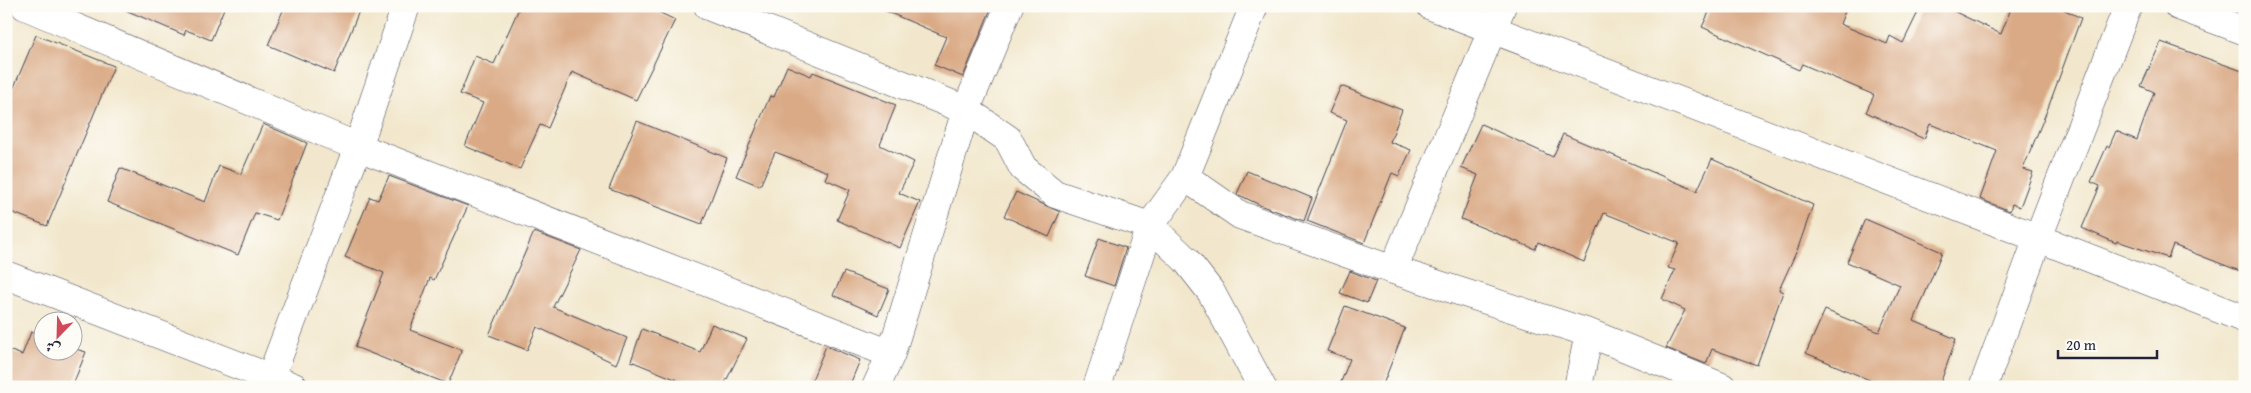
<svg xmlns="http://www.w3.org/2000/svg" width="2251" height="393" viewBox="0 0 2251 393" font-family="'Gentium Book Plus',Amiri,serif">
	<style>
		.building { fill: #daaa86 }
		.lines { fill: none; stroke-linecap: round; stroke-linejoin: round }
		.minor-casing { stroke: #414051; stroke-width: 29 }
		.minor { stroke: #fff; stroke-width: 28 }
	</style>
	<rect width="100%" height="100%" fill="#fdfcf7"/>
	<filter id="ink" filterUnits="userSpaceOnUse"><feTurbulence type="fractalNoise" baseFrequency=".02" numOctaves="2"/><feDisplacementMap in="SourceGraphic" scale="10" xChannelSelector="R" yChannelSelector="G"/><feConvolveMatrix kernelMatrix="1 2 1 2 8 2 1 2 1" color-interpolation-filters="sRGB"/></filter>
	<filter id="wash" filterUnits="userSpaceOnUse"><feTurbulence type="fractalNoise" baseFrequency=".0096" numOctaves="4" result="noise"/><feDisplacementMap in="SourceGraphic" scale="20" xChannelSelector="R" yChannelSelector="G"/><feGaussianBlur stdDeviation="1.12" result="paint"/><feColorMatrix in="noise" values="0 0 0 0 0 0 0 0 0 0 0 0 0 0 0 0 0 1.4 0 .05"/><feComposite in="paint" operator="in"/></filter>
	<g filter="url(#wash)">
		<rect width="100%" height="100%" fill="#f2e7cc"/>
		<g id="blocks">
			<path class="building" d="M116,6h109l-14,34 -25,-10 -2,5z
				M285,6h76l-27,67 -66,-28z
				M520,6h126l29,14 -39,80 -64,-28 -24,56 -8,-3 -20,44 -55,-23 18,-43 -23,-9 15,-38 19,8z
				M874,6h118l-29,71 -29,-12 12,-28z
				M1712,6h135l-7,18 47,20 3,-8 13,7 18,-37h22l58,28 11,-28h45l24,12 -33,90 -25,61 10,3 -13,35 -8,-3 -2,7 -30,-12 17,-48 -67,-27 -6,15 -58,-27 8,-17 -72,-31 -3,6 -97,-43z
				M36,35l78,31 -67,160 -41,-16v-104z
				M2161,42l84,30v201l-72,-28 -5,13 -51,-17 -1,2 -34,-15 18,-42 -9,-4 16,-36 2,1 7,-16 21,9 17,-48 -13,-6z
				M787,66l24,10 2,-4 83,33 -16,40 34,17 -15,31 21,9 -20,46 -63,-28 13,-30 -25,-11 3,-7 -53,-20 -15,34 -24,-10 34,-80 4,1z
				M1341,86l61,24 -12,32 21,8 -12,26 -7,-3 -28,70 -57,-22 40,-101 -18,-7z
				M637,121l90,37 -25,66 -93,-35z
				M263,124l44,19 -30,77 -22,-7 -17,42 -131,-53 13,-34 85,34 14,-36 22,8z
				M1481,124l72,33 10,-23 134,57 15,-32 101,46 -15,43 -19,42 4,2 -26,73 -45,-16 -6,15 -40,-16 19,-38 -23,-11 13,-29 -7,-2 11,-25 -75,-30 -20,49 -46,-20 -3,7 -74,-30 17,-44 -17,-7z
				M1247,171l65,27 -8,23 -42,-15 -25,-12z
				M389,176l79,30 -34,74 -4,-2 -20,52 52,20 -14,34 -93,-37 29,-74 -39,-16 25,-60 8,3z
				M1016,192l44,20 -11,25 -45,-21z
				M1865,219l77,33 -28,69 42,18 -17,48h-53l-80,-34 19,-43 54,22 21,-47 -53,-23z
				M534,232l47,18 -28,57 74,31 -11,26 -79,-37 -10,23 -38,-15z
				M1099,238l27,10 -12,38 -29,-10z
				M1350,271l26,10 -9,22 -27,-10z
				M844,272l45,17 -11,26 -45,-20z
				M1345,306l60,22 -23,59h-43l11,-28 -23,-8z
				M712,324l35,15 -24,48h-29l-63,-26 11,-32 58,23z
				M31,332l11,4v14h30v-2l14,4 -14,35h-66v-38l16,6z
				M826,346l34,14 -11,27h-40z"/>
		</g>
	</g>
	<g filter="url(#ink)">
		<use href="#blocks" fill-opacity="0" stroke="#414051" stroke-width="1"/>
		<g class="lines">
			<g class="minor-casing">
				<path id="minor" d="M25,6l333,141 533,207
					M708,6l258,104 42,29 15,29 32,26 95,32 36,34 25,32 51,95
					M1431,6l607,232 207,81
					M2178,6l67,25
					M1185,177l55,38 153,55 196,63 133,54
					M1393,270l109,-264
					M6,275l288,112
					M267,387l91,-240 48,-141
					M876,387l15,-33 75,-244 43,-104
					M1097,387l53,-161 35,-49 69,-171
					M1578,387l11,-54
					M1983,387l55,-149 90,-232"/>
			</g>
			<use href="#minor" class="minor"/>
		</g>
	</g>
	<rect width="2251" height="393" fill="none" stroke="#fdfcf7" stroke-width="25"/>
	<g transform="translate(58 336) rotate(203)"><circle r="24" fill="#fdfcf7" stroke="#a5a5ac"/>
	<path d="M0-4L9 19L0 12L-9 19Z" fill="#d1495b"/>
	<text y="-8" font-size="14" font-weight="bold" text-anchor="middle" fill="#22223b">ش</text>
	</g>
	<path d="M2058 350v8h99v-8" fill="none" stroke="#22223b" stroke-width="2.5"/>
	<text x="2066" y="350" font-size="15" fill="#22223b" stroke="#fdfcf7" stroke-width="4" paint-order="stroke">20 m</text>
</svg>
